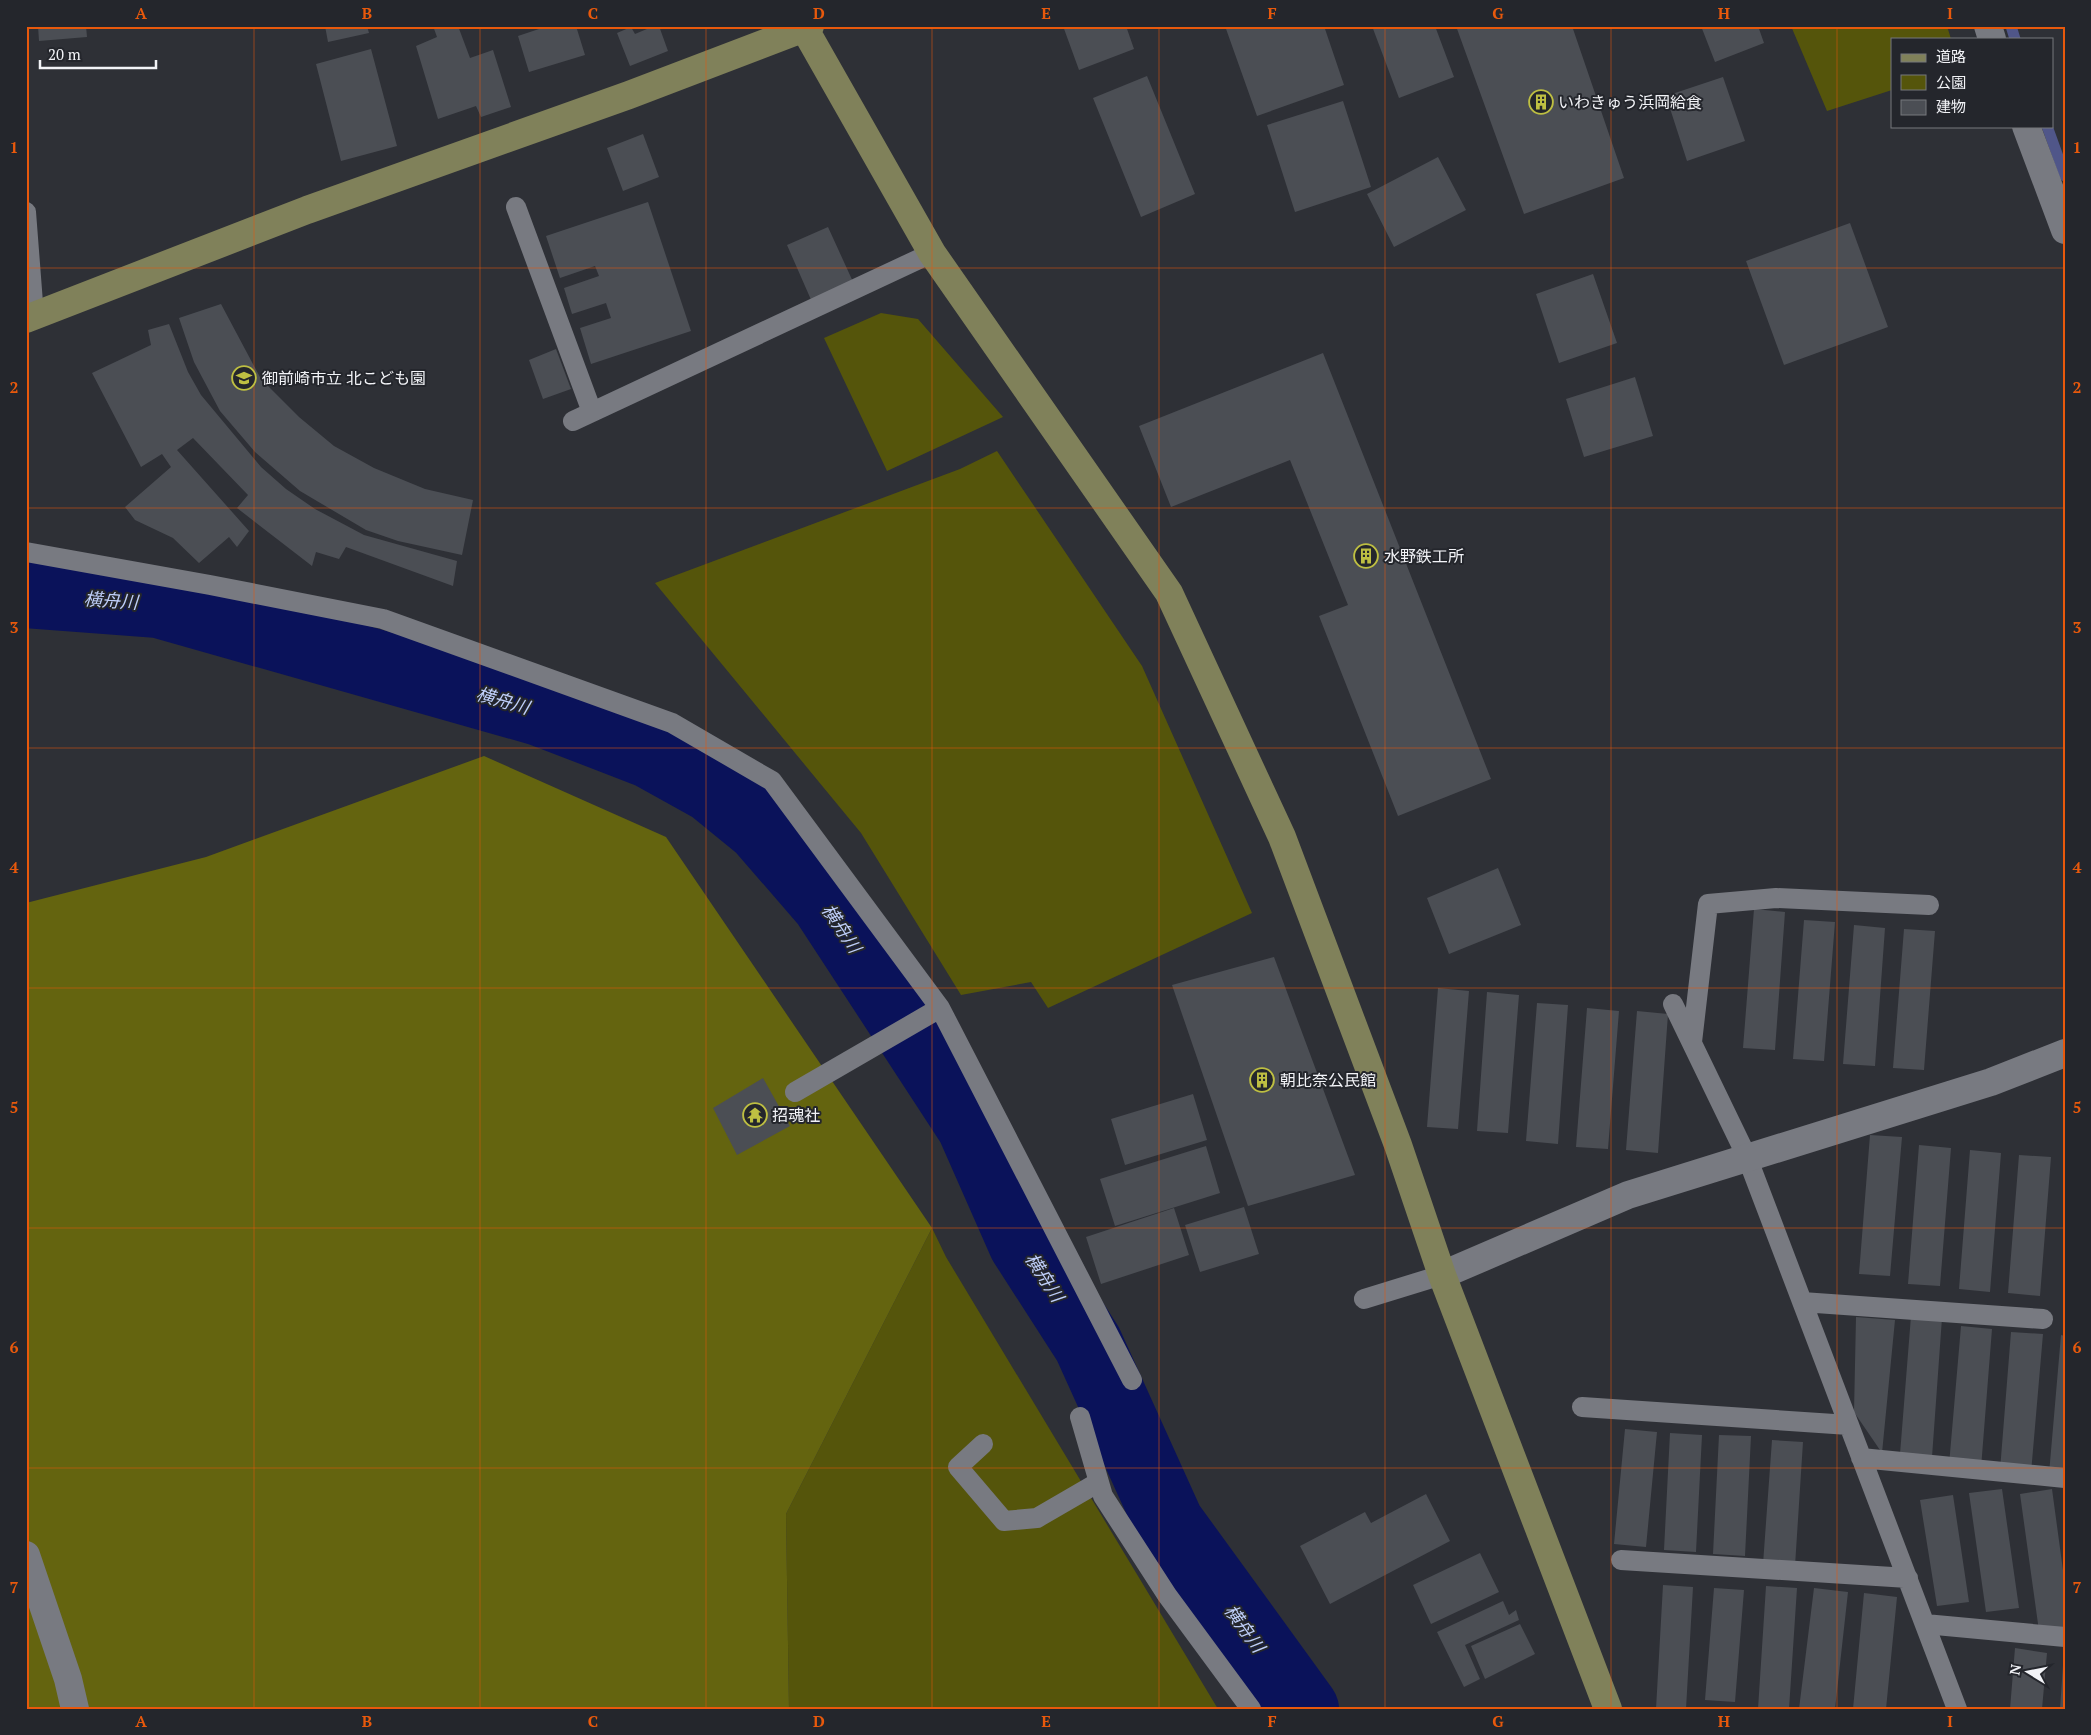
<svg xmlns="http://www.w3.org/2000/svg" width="2091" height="1735" viewBox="0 0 2091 1735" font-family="'PT Serif','Noto Sans JP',serif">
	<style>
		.green { fill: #55550b }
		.forest { fill: #64640f }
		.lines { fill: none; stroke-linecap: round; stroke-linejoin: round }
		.stream { stroke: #505689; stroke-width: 11 }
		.river { stroke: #0a125a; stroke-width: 70 }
		.building { fill: #4b4e54 }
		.lane { stroke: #787a81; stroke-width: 20 }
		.street { stroke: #787a81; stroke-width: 28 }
		.secondary { stroke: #80815a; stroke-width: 28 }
		.grid { fill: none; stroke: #e8590c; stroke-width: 1; stroke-opacity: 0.55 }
		.labels { text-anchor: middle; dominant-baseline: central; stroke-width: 4; stroke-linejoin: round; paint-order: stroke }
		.poi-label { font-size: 16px; fill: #f2f3f7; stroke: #24262c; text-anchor: start }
		.water-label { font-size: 18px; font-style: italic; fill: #bfcffa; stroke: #24262c }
		.neatline { fill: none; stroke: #e8590c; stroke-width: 2 }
		.grid-label { font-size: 16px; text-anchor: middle; font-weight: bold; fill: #e8590c }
	</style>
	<rect width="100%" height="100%" fill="#2e3036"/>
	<path class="green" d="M1791,26h156l4,13h-59v51l-65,21z
		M881,313l37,6 85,98 -116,54 -63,-133z
		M997,451l145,215 110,247 -204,95 -17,-26 -70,13 -100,-162 -206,-250 305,-114z
		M932,1228l14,29 272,452h-429l-3,-195z"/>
	<path class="forest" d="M484,756l182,81 266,391 -146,286 3,195h-763v-806l180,-46z"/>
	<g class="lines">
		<path class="stream" d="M2011,26l4,13
			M2047,126l18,50"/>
		<path class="river" d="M26,593l133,10 381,108 109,42 63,35 49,40 65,75 145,222 52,118 65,101 81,179 135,186"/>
	</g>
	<path class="building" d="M38,26h48l1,11 -48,4z
		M325,26h42l2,7 -41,9z
		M433,26h25l12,32 23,-8 18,57 -30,10 -5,-11 -38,13 -22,-73 21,-9z
		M548,26h28l9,29 -56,17 -11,-36z
		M654,26h5l9,25 -38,15 -13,-33 14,-6 4,7z
		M1063,26h63l8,23 -55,21z
		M1225,26h99l20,59 -87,31z
		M1372,26h63l19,51 -55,21z
		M1456,26h116l52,152 -100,36z
		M1701,26h57l6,17 -49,19z
		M371,49l26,97 -56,15 -25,-97z
		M1147,76l48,118 -54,23 -48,-119z
		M1723,77l22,64 -58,20 -21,-65z
		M1343,101l28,86 -76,25 -28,-87z
		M643,134l16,43 -36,14 -16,-43z
		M1438,157l28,53 -72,37 -27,-53z
		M648,202l43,129 -100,33 -11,-36 31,-10 -5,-15 -34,11 -8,-26 35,-12 -4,-10 -35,12 -14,-42z
		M1850,223l38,104 -104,38 -38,-104z
		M828,227l26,57 -42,18 -25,-57z
		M1593,274l24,69 -58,20 -23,-69z
		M221,304l40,75 38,38 35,29 40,22 51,21 48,11 -11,55 -64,-14 -32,-11 -66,-39 -45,-39 -35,-41 -26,-49 -15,-44z
		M169,324l19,48 13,23 60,72 25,22 29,20 49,26 93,26 -4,25 -107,-39 -7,12 -23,-7 -4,14 -75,-58 11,-13 -55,-57 -16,12 72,81 -12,16 -8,-10 -30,26 -26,-25 -38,-18 -10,-13 46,-40 -9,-13 -21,13 -49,-94 59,-28 -3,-15z
		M556,349l15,40 -28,10 -14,-39z
		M1323,353l168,426 -93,37 -79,-200 29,-11 -58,-145 -119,47 -32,-81z
		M1635,377l18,59 -69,21 -18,-58z
		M1498,868l23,57 -72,29 -22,-56z
		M1754,909l31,3 -10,138 -32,-2z
		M1804,920l31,2 -11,139 -31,-2z
		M1854,925l31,3 -10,138 -32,-2z
		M1904,929l31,2 -11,139 -31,-2z
		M1274,957l81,218 -107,31 -76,-221z
		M1438,988l31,3 -11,138 -31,-2z
		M1487,992l32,3 -11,138 -31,-2z
		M1537,1003l31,2 -10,139 -32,-3z
		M1587,1008l32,3 -11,138 -32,-2z
		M1637,1011l31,3 -10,139 -32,-3z
		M763,1078l27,48 -53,29 -24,-47z
		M1193,1094l14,46 -82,25 -14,-46z
		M1870,1135l32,2 -12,139 -31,-2z
		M1919,1145l32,3 -11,138 -32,-2z
		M1206,1146l14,47 -105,33 -15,-47z
		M1970,1150l31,3 -11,139 -31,-3z
		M2019,1155l32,2 -11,139 -32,-3z
		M1244,1207l15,47 -59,18 -15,-47z
		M1174,1208l15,47 -88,29 -15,-47z
		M1911,1316l31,2 -10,139 -32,-3z
		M1856,1317l39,3 -13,133 -28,-41z
		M1961,1326l31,3 -11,139 -32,-3z
		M2011,1332l32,2 -12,139 -31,-3z
		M2061,1335l4,1v139l-16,-1z
		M1625,1429l32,3 -11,115 -32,-3z
		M1670,1433l32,2 -6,117 -32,-2z
		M1719,1435l32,1 -6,120 -32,-2z
		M1772,1440l31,2 -8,124 -32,-2z
		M2002,1489l17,119 -33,4 -17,-119z
		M2052,1489l13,96v43l-26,3 -19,-137z
		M1426,1494l24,47 -120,63 -30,-58 65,-34 6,11z
		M1953,1495l16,107 -32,4 -17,-106z
		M1480,1553l19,39 -68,32 -18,-39z
		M1663,1585l30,2 -7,122h-30z
		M1766,1586l31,2 -8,121h-31z
		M1714,1588l30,2 -9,112 -30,-2z
		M1814,1588l34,4 -13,117h-36z
		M1864,1593l33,4 -11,112h-33z
		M1503,1601l6,14 7,-5 3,10 -54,25 15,34 -16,8 -27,-55z
		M1520,1624l15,30 -50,25 -14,-33z
		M2015,1648l32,5 -5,56h-32z
		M2063,1665l2,44h-5z"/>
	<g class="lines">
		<path class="lane" d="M516,207l76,205
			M26,212l8,104
			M573,421l359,-168
			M26,552l184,33 173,34 289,104 100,58 168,227 192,372
			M1673,1004l74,153 210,552
			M1692,1042l16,-138 68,-6 153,7
			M795,1092l145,-84
			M1364,1299l78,-24
			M1802,1302l241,17
			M1582,1407l267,18
			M1080,1417l23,79 64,99 84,114
			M983,1444l-25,23 46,54 33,-3 62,-36
			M1861,1458l204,20
			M1621,1560l287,18
			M1925,1624l140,13"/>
		<path class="street" d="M1988,26l4,13
			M2026,126l39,104
			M1442,1275l186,-80 363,-113 74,-29
			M26,1555l42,124 7,30"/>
		<path class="secondary" d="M803,26l129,227 237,340 113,244 116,308 44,130 166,434
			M26,319l281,-109 322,-115 181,-69"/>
	</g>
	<path class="grid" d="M254,26v1683M480,26v1683M706,26v1683M932,26v1683M1159,26v1683M1385,26v1683M1611,26v1683M1837,26v1683M26,268h2039M26,508h2039M26,748h2039M26,988h2039M26,1228h2039M26,1468h2039"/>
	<defs>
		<g id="building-ring" transform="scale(1.25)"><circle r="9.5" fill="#24262c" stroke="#bebf42" stroke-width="1.5"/><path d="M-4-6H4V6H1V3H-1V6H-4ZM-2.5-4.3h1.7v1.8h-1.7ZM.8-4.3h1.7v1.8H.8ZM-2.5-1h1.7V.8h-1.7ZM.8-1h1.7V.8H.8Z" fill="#bebf42"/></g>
		<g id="school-ring" transform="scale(1.25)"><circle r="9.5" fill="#24262c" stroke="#bebf42" stroke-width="1.5"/><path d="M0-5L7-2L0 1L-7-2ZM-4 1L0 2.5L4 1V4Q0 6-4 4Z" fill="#bebf42"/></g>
		<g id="temple-ring" transform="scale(1.25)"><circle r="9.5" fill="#24262c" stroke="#bebf42" stroke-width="1.5"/><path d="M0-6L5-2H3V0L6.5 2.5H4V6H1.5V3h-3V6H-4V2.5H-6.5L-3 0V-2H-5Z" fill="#bebf42"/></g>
	</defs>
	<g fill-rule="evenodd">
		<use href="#building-ring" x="1541" y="102"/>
		<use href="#school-ring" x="244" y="378"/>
		<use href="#building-ring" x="1366" y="556"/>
		<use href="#building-ring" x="1262" y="1080"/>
		<use href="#temple-ring" x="755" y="1115"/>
	</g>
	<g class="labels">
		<g class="poi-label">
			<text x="1558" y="102">いわきゅう浜岡給食</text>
			<text x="262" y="378">御前崎市立 北こども園</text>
			<text x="1384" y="556">水野鉄工所</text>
			<text x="1280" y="1080">朝比奈公民館</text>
			<text x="772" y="1115">招魂社</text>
		</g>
		<g class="water-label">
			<text transform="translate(111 600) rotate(4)">横舟川</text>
			<text transform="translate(503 700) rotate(16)">横舟川</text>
			<text transform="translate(842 928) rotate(56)">横舟川</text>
			<text transform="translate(1045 1277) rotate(57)">横舟川</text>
			<text transform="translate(1245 1628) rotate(54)">横舟川</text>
		</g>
	</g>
	<rect width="2091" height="1735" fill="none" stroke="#24262c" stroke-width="55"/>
	<rect x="1891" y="38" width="162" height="90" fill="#24262c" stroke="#76787d"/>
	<rect x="1901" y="54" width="25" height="8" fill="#80815a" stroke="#76787d"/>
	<text x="1936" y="62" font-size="15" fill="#f2f3f7">道路</text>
	<rect x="1901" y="75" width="25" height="15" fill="#55550b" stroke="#76787d"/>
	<text x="1936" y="88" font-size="15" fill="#f2f3f7">公園</text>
	<rect x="1901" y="100" width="25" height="15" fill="#4b4e54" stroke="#76787d"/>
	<text x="1936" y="112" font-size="15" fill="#f2f3f7">建物</text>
	<g transform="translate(2028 1672) rotate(280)" stroke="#24262c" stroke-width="4" paint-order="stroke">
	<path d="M0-4L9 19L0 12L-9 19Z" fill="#f2f3f7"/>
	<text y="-8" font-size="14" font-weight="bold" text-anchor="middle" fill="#f2f3f7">N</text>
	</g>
	<path d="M40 60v8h116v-8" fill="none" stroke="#f2f3f7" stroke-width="2.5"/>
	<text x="48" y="60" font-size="15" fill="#f2f3f7" stroke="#24262c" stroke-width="4" paint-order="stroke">20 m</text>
	<rect x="28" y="28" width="2036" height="1680" class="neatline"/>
	<g class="grid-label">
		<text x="141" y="19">A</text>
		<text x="367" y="19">B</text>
		<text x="593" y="19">C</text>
		<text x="819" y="19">D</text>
		<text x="1046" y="19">E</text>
		<text x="1272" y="19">F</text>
		<text x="1498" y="19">G</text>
		<text x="1724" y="19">H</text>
		<text x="1950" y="19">I</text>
		<text x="14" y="153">1</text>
		<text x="2077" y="153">1</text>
		<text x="14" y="393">2</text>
		<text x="2077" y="393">2</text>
		<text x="14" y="633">3</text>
		<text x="2077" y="633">3</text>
		<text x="14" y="873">4</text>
		<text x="2077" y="873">4</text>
		<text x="14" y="1113">5</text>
		<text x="2077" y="1113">5</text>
		<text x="14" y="1353">6</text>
		<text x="2077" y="1353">6</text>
		<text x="14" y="1593">7</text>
		<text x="2077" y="1593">7</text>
		<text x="141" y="1727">A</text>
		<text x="367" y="1727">B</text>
		<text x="593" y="1727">C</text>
		<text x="819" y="1727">D</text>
		<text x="1046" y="1727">E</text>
		<text x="1272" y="1727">F</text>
		<text x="1498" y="1727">G</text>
		<text x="1724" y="1727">H</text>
		<text x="1950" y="1727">I</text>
	</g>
</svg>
